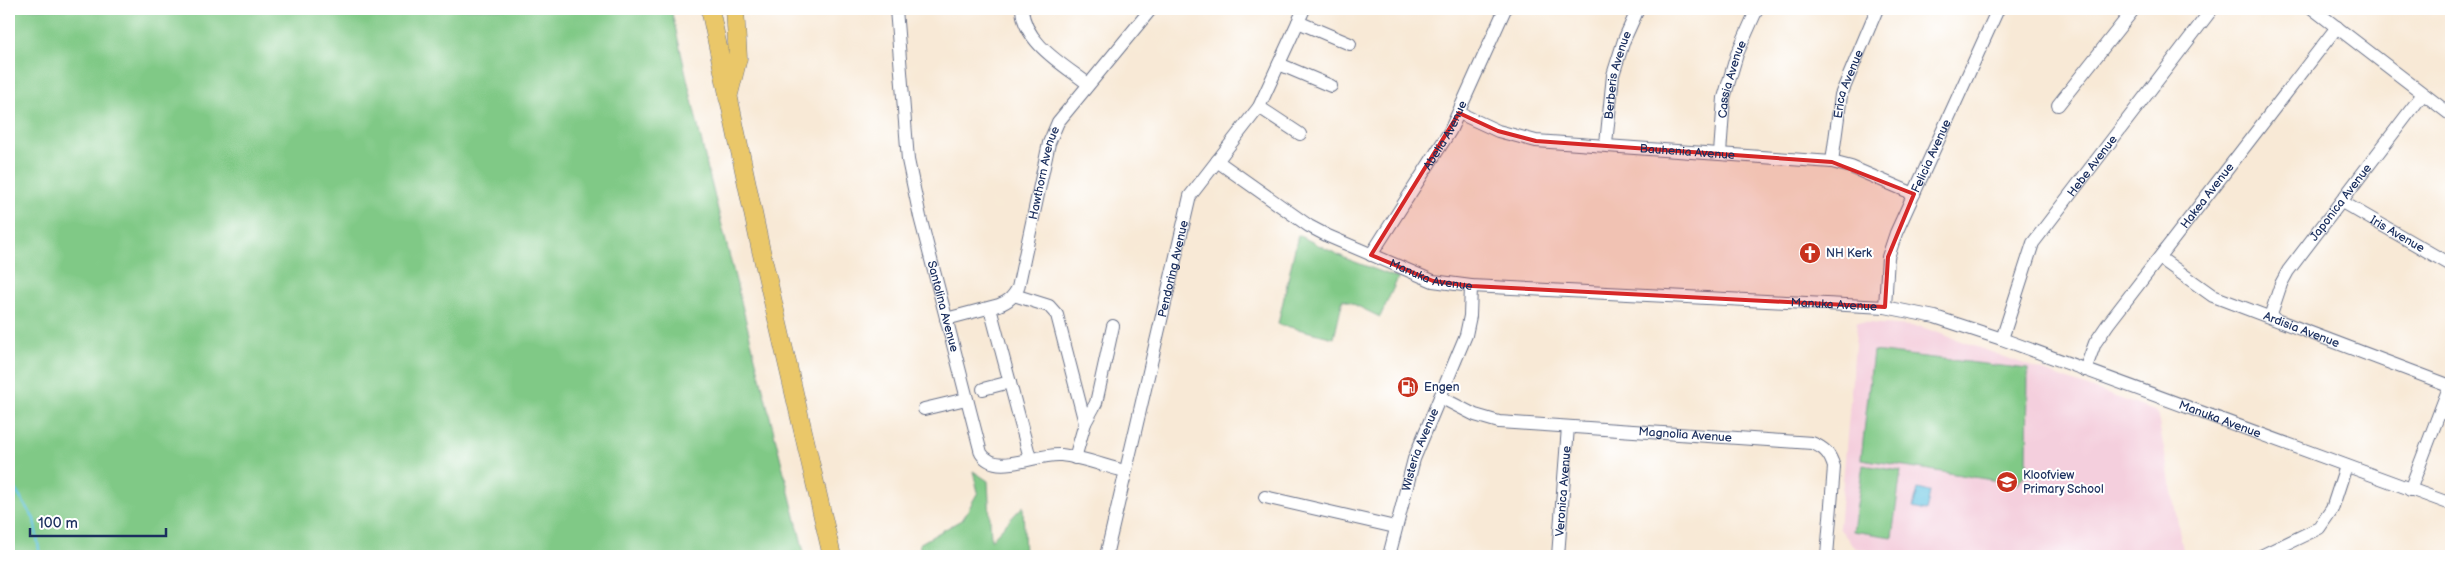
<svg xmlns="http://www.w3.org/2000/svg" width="2460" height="565" viewBox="0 0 2460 565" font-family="'Balsamiq Sans',sans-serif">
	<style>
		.built { fill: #f4cfdd }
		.green { fill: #80c986; stroke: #4e7c72 }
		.water { fill: #65c4e3; stroke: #407aa0 }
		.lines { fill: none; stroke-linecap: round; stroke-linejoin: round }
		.stream { stroke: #65c4e3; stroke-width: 2.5 }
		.minor-casing { stroke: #687088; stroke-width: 14 }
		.highway-casing { stroke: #687088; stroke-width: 19 }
		.minor { stroke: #fff; stroke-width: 12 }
		.highway { stroke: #eac769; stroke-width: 18 }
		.marked { fill: #d62828; fill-opacity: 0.2; stroke: #d62828; stroke-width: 4; stroke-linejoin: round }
		.labels { text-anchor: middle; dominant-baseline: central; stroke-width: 4; stroke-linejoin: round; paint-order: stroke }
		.street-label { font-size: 12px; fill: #1b2f5e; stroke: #fff }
		.poi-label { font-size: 12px; fill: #1b2f5e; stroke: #fff; text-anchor: start }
	</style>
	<rect width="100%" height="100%" fill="#fff"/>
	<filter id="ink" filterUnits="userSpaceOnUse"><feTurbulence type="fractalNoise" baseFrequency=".02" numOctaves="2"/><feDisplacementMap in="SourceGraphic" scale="10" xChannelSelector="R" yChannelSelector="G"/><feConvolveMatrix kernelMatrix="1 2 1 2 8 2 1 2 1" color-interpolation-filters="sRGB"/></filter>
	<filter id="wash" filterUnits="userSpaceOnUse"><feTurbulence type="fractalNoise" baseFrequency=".0096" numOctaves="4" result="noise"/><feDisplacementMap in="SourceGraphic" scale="20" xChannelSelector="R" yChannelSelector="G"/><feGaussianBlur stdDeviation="1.12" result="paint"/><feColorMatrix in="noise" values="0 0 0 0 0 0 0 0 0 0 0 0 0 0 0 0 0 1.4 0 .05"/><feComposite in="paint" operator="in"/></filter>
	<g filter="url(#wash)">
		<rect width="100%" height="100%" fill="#f8e9d6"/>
		<path class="built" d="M1857,322l65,5 235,85 27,144h-287l-42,-8 -16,-20z"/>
		<path class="green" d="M9,9h662l38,165 96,382h-796z
			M1298,235l49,24 51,19 -18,39 -37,-18 -9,39 -56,-14z
			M1873,351l155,18 -1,103 -10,12 -156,-25z
			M1863,465l38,6 -9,66 -39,-6z
			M973,471l15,10 3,59 32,-34 2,50h-103l-3,-12 44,-25 15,-27z"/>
		<path class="water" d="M1918,489l12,3 -4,19 -13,-3z"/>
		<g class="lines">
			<path class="stream" d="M9,480l25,39 6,37"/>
		</g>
	</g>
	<g filter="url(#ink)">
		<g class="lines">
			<g class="minor-casing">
				<g id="minor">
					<path id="s1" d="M896,9l12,151 12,57 61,236c15,24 55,0 80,2 21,2 43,11 64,16"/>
					<path d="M1022,9c2,34 42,56 66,75"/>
					<path d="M2313,9l138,106"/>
					<path d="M1298,22l52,22"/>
					<path d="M1279,64l52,22"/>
					<path d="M2058,105l76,-96"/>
					<path d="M1259,107l41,27"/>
					<path id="s2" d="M1459,113l39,18 38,10 296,21 19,5 63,27"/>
					<path id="s3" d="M1606,144l7,-69 11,-35 14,-31"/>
					<path id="s4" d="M1720,153l4,-55 13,-44 20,-45"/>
					<path id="s5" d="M1217,161l92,65 19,10 105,45 38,5 414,21 50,10 67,22 449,165"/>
					<path id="s6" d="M1832,162l9,-67 36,-86"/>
					<path id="s7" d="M2342,202l109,63"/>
					<path id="s8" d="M1371,255l79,-124 55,-122"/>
					<path id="s9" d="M2160,258l53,38 238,90"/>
					<path d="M1014,295l35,11 8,9 28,108"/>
					<path id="s10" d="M1885,307l3,-50 8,-24 102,-224"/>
					<path d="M990,308l40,150"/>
					<path id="s11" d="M2270,317l11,-33 7,-13 135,-177"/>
					<path id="s12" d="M946,319l53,-14c10,-4 14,-8 19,-17l31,-145 9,-21 93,-113"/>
					<path id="s13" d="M2002,339l31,-96 179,-234"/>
					<path id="s14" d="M2085,370l10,-27 13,-19 229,-297"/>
					<path d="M983,389l27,-7"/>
					<path id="s15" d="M1440,397l35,18 24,7 313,21c13,5 18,11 22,24l-7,89"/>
					<path d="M924,409l42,-10"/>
					<path d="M1075,458l10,-35 11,-20 17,-77"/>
					<path d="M2410,490l40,-105"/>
					<path d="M1265,497l130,30"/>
					<path id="s16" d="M1106,556l84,-360 69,-89 45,-98"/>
					<path id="s17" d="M1389,556l25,-97 52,-124 4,-19 1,-30"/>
					<path id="s18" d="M1558,556l10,-129"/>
					<path d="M2261,556l58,-28 13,-19 14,-43"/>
				</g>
			</g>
			<g class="highway-casing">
				<path id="highway" d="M710,9l50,237 72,310
					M728,98l10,-40 -3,-49"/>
			</g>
			<use href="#minor" class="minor"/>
			<use href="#highway" class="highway"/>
		</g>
	</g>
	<path class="marked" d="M1459,113l39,18 38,10 296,21 82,32 -26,63 -3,50 -414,-21 -38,-5 -62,-26z"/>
	<defs>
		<g id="church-disc" transform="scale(1.125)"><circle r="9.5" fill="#c8321e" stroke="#fff"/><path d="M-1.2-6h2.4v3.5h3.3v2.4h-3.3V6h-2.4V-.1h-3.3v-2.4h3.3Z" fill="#fff"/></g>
		<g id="fuel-disc" transform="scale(1.125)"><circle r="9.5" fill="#c8321e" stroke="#fff"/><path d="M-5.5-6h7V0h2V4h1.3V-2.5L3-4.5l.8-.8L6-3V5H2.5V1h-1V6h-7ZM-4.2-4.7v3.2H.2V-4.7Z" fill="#fff"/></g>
		<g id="school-disc" transform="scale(1.125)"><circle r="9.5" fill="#c8321e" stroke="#fff"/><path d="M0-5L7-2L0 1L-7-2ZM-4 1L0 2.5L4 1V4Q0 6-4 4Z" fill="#fff"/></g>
	</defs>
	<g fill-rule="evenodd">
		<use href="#church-disc" x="1810" y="253"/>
		<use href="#fuel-disc" x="1408" y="387"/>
		<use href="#school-disc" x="2007" y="482"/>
	</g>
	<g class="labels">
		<g class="street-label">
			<text stroke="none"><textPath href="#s3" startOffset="70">Berberis Avenue</textPath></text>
			<text stroke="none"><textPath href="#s4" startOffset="75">Cassia Avenue</textPath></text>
			<text stroke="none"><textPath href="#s6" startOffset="80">Erica Avenue</textPath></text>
			<text stroke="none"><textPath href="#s8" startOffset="141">Abelia Avenue</textPath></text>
			<text stroke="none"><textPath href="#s2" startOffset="234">Bauhenia Avenue</textPath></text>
			<text stroke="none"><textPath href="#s10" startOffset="160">Felicia Avenue</textPath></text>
			<text stroke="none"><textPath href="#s13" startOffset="198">Hebe Avenue</textPath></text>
			<text stroke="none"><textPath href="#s12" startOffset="199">Hawthorn Avenue</textPath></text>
			<text stroke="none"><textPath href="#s14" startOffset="214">Hakea Avenue</textPath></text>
			<text stroke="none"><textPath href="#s11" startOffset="136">Japonica Avenue</textPath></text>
			<text stroke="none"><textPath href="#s7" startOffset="64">Iris Avenue</textPath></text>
			<text stroke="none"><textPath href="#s16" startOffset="295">Pendoring Avenue</textPath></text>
			<text stroke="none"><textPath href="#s5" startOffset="245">Manuka Avenue</textPath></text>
			<text stroke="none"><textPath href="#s5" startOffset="650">Manuka Avenue</textPath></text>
			<text stroke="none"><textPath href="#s1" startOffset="302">Santolina Avenue</textPath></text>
			<text stroke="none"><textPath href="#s9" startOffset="160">Ardisia Avenue</textPath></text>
			<text stroke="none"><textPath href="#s5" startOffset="1055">Manuka Avenue</textPath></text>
			<text stroke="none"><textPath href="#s15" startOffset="251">Magnolia Avenue</textPath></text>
			<text stroke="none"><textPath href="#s17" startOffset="111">Wisteria Avenue</textPath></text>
			<text stroke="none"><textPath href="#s18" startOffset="65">Veronica Avenue</textPath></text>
		</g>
		<g class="poi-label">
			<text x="1826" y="253">NH Kerk</text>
			<text x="1424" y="387">Engen</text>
			<text x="2023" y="475">Kloofview<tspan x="2023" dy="14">Primary School</tspan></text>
		</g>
	</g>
	<rect width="2460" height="565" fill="none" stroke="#fff" stroke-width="30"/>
	<path d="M30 528v8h136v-8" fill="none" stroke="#1b2f5e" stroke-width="2.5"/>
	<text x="38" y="528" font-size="15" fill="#1b2f5e" stroke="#ffffff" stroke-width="4" paint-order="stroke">100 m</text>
</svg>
